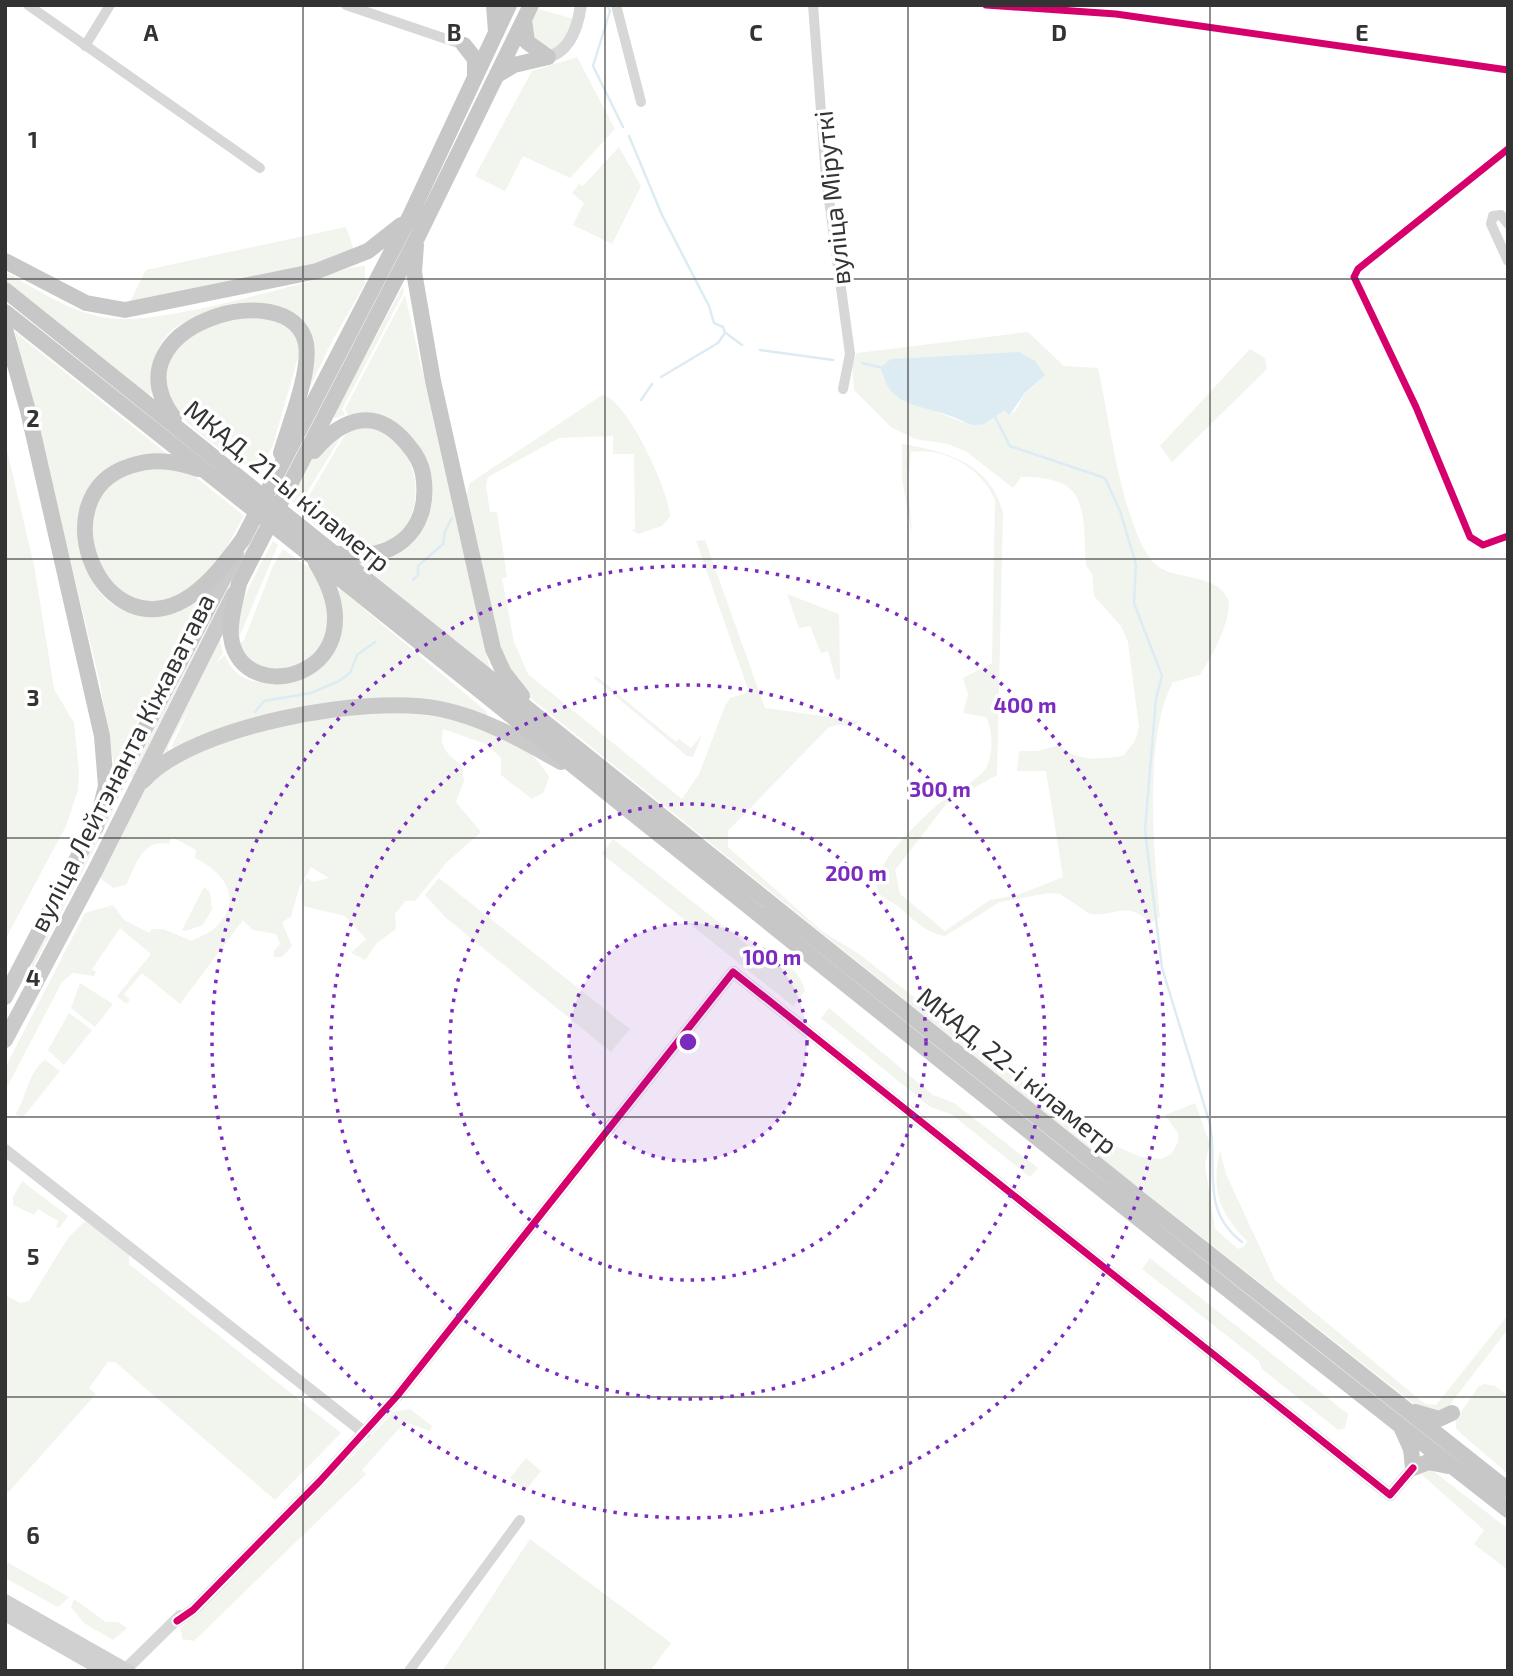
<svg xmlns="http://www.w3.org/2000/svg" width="1513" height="1676" viewBox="0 0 1513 1676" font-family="'Exo 2',sans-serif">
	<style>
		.green { fill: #f1f5ed; fill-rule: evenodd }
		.water { fill: #ddebf3 }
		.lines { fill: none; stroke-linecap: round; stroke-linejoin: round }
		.stream { stroke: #ddebf3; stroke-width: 2.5 }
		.minor { stroke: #d7d7d7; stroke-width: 10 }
		.tertiary { stroke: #d7d7d7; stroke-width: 12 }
		.secondary { stroke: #d0d0d0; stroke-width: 14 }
		.primary { stroke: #cacaca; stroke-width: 16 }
		.trunk { stroke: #c7c7c7; stroke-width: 16 }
		.cycleway-casing { stroke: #fff; stroke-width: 11 }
		.cycleway { stroke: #d6006c; stroke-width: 7 }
		.grid { fill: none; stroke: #333; stroke-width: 2; stroke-opacity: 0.55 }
		.ring { fill: none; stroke: #7b2cbf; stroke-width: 3.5; stroke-dasharray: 3.5 7 }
		.labels { text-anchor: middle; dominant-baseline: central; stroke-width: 7; stroke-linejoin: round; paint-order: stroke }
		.street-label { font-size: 26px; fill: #333; stroke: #fff }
		.grid-label { font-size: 23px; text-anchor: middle; font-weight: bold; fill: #333; stroke: #fff; stroke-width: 7; stroke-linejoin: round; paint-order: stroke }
		.centre { fill: #7b2cbf; stroke: #fff; stroke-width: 3.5 }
		.ring-label { font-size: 21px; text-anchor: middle; font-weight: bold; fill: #7b2cbf; stroke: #fff; stroke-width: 7; stroke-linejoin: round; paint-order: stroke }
	</style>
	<rect width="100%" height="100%" fill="#fff"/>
	<path class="green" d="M539,9l35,10 -10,23 -11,9 -24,-11 3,-22z
		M577,57l38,72 -45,49 -47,-22 -18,35 -30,-15 57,-105z
		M619,147l22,39 -29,58 -39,-19 11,-22 -12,-10 7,-9 4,2z
		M346,227l8,23 -28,13 -198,43 18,-36z
		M365,266v18l-33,57 -41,86 18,-68 -26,-49 -17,-6c-60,9 -119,9 -114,89l-4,2 -143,-113v-10c32,17 66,41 103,46 41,7 141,-21 185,-32 23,-5 48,-19 72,-20z
		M403,286l1,6 -62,117 3,6 -10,3 -2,-2z
		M405,295l85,375 -125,-103 -1,-3 53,-34 3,-77 -65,-39 -7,1 -3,-6z
		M259,317c22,4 33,8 42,30l-28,98 -15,27c-27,-14 -78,-48 -91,-76 -8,-20 10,-57 28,-66 19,-9 44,-11 64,-13z
		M15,332l151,121c-17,2 -37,3 -52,12 -14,9 -17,21 -22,35 -4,11 -10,24 -13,36 -2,11 5,25 9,35 21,56 75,49 117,25l-54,98 -36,76 -15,-87z
		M1028,332l36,34 34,2c11,48 24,160 56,195 16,18 64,9 74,37 5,18 -18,60 -28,75l-27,7c-30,54 -19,173 -13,235l-10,6c-25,-24 -32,-6 -60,-9l-30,-20 -12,-1 -48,9 -55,34c-21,-3 -33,-19 -49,-31 -5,-4 -13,-6 -17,-12 -15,-23 50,-82 68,-96 10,-8 26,-14 35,-24 12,-11 12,-42 4,-56l-23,-4 5,-18 -5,-17 29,-15 3,-163c-13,-31 -49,-53 -84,-48l-3,32 4,51 -10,-56v-35c45,7 89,20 101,69l-6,262 -50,28 -52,67 5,24 45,37 45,-31 28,-5 45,-18 -17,-106h-29l2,-20h19l22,-6c19,18 38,14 63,11l12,-15 4,-14 -11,-85 -7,-16 -27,-30 -2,-22 -6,-9c-4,-55 5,-89 -65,-88l-8,11 -46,-36 -19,-8 -33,-5 -24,-12 -37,-37 -2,-27 5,-10zM882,367l163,8 -21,20 -8,15 -7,6 -4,-6 -21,14 -22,-2 -66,-27 -13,-16z
		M1250,349l15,9 2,11 -95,93 -12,-16z
		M602,395c25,3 68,98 68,122l-8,9 -24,8 -6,-4 3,-1 -1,-75h-21v-18l-54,2 -71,39 -2,9 4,26h7l10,65 -5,1 12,64 14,32 154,125 17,-25 26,-68 5,-8 16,-5 2,-4 -52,-148 9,-1 60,168 94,13 -6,5 -17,-1 -8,3 -100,103v16l95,85 36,22 231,181 51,22 21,2 10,-6 6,-11v-9l-13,-18 30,-12 15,41 -5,20 10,65 23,20 7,-3 2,-5c-28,-29 -36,-50 -27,-90l6,23 49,106 150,124 11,1 72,-90v14l-63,82h-22l-337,-265 -558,-450 -23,-25 -39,-174 4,-14z
		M354,425c10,2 24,3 31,8 52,32 35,128 -32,116 -15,-3 -28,-17 -40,-26l1,-3 -13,-11 45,-76z
		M344,432l-46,75 -8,-7 22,-44z
		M5,442l29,123 20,124 20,34 5,48 -1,19 -12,36 -61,114z
		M148,466l39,4 57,46c-9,15 -17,32 -27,46 -22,27 -70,59 -102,29 -4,-4 -8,-13 -11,-18 -19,-32 -17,-77 18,-99 7,-4 18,-5 26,-8z
		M256,529l3,2 -126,247 -3,-1z
		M273,541l5,4 -40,95c-4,-36 20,-68 35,-99z
		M283,549l25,18 15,19 5,33 -3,23 -26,25 -33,3 -21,-13 -6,-13 5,-4 29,-74z
		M340,589l147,123v4l-102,-16 -211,51 -2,-5 18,-39 -22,39v8l-8,4 59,-123 4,18 -8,11 10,-9c16,42 63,27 92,15l20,-78z
		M787,594l52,20 1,65 -4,1 -8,-29 -7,2 -11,-27 -11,2z
		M596,676l80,66 3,-3 12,9 11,-13 -9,22 -6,-1 -93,-78z
		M390,711c55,6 129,13 159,66l-5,15 -12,7 -31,-24v-17l-15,-14 -43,-15c-4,19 4,26 19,36l2,16 -8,21 25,30 -35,31 -31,38h-10l-10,13 1,15 -19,14 -12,17 -14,-7 15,-14 -21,-23 -42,-10 -1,-17 4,-11 7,4 16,-4 -18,-11 -12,21 -8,29 -9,5 10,24 -10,11h-8v-6l6,-7 -4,-10 -23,-4 -10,-10 -63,84 -38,-31 -18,21 6,6 -4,4 -9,-8 34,-42 -31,-26 -28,41 4,3 -2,4 -21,-3 -11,9 -57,109v-23l80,-155 28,-8 11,15 25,13 3,-4h11l29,12c7,-4 18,-8 24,-14 29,-29 7,-55 -21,-69l1,-8 -24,-13 -3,7c-27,-6 -33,21 -43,41l-13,3 -12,-9v-8c13,-26 24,-59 42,-81 44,-57 179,-72 247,-79z
		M112,807l2,3 -82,159v-10z
		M613,839l136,107c24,15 47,13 56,45l-12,15 -191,-152z
		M439,878l191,151 -19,23 -165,-134 -21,-23z
		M204,887l6,5 2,17 -9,16 -18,6 -3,-1z
		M80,983l33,21 -18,23 -24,-19z
		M829,1008l104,87 21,8 84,65 -8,9 -79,-63 -21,-7 -109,-89z
		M69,1013l23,17 -28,35 -16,-15z
		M45,1060l15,11 -36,45h-5l-4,-2c11,-12 12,-42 30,-54z
		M22,1181l46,35 -8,11 -4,1 2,-7 -20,-12 -4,6 -21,-10v-8z
		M85,1221l44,31v12l212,169 -66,67 -160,-138h-7l-19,26 7,6 -91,102v-201l15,8 9,-2 39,-63z
		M1150,1258l198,156 -3,14 -7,2 -76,-61 -3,-8 -117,-92z
		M1484,1384l11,2 13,10v78l-52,-45v-10l23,-33z
		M410,1409l22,17 -2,5 -25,-9 -43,48 4,4 -172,167 -12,-2 -1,-11 143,-141 69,-75z
		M526,1458l15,13 -15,19 -16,-12z
		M1421,1470h11l76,59v41l-34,-26 10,-14 -63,-56z
		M530,1539l141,104 -21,28h-208c32,-44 57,-87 88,-132z
		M5,1561l64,36 -11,10 -53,-29z
		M74,1599l32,23h12l9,6 -14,12 -29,-17 -13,-16z"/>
	<path class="water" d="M1019,352l16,9 10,14 -21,19 -15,22 -4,-6 -21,14 -10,1c-8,-2 -13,-5 -21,-8 -28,-12 -66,-9 -72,-50l10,-8z"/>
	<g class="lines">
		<path class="stream" d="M607,5l3,6 -17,55 30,61
			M629,136l33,79 47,91 5,17 9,4 2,6 -7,10 -57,34
			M726,333l16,12
			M760,350l73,10
			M862,363l21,5
			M641,400l11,-16
			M995,417l15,29 95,32 15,33 16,53 -2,39 28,73 -6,22 -11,132 17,138 48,156c8,45 -10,86 32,118
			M413,580l5,-5v-9l25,-22 2,-13 7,-13
			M255,712l9,-11 47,-8 28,-12 11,-8 7,-18 18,-13"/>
		<path class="minor" d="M28,5l232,163
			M346,5l118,40
			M616,5l25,97
			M813,5l13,173 24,176 -7,35
			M986,5l130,9 392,56
			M85,46l25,-41
			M1508,149l-150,120 -4,8 62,130 54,130 13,8 25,-9
			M1508,224l-7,-9 -8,1 -2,8 17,37
			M409,1671l111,-151"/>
		<path class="tertiary" d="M548,57c23,-6 30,-31 33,-52
			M5,1150l360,283
			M177,1621l16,-11 127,-129 77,-85 336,-424 657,523 23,-27
			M124,1671l56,-55"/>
		<path class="secondary" d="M5,1601l123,70
			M5,1614l100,57"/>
		<path class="primary" d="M143,781c49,-56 226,-87 297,-72 44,9 82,31 121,53
			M5,997l231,-443
			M5,1040l91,-171 138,-275"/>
		<path class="trunk" d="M494,5l2,27
			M524,20l3,22 21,15
			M464,45l11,14v18
			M499,74l15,-9 34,-8
			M416,245l-2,27 19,109 60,268 11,24 18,23
			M5,261l81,42 39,7 192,-39 51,-20 33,-26
			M5,290l1136,910 367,290
			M5,312c503,397 998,804 1503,1198
			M5,329l23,82 74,325 4,50 -10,41
			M174,418c-70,-93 119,-146 132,-74 5,28 -17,81 -25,109
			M314,451c29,-34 63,-45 94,-6 7,8 13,18 15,29 10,60 -34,91 -89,79
			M198,469c-23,-8 -44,-11 -68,-3 -93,30 -27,191 62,129 21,-15 36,-36 51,-56l167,-323 99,-211
			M316,563c70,111 -75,150 -85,74 -2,-17 5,-37 8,-54l178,-345 114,-233
			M1415,1412l24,7 13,-6
			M1402,1429l9,20 2,19 15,-6 20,4"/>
		<g class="cycleway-casing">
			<path id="cycleway" d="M986,5l130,9 392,56
				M1508,149l-150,120 -4,8 62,130 54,130 13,8 25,-9
				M177,1621l16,-11 127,-129 77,-85 336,-424 657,523 23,-27"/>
		</g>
		<use href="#cycleway" class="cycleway"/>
	</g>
	<path class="grid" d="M303,5v1666M605,5v1666M908,5v1666M1210,5v1666M5,279h1503M5,559h1503M5,838h1503M5,1117h1503M5,1397h1503"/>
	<circle cx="688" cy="1042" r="119" fill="#7b2cbf" fill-opacity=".12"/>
	<g class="ring">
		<circle cx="688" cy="1042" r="119"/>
		<circle cx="688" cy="1042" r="238"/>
		<circle cx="688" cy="1042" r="357"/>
		<circle cx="688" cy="1042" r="476"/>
	</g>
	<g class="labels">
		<g class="street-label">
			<text transform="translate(831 198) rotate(-96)">вуліца Міруткі</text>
			<text transform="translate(288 485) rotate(39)">МКАД, 21-ы кіламетр</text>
			<text transform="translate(121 762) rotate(-63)">вуліца Лейтэнанта Кіжаватава</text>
			<text transform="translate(1018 1070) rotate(39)">МКАД, 22-і кіламетр</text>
		</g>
	</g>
	<g class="grid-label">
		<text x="151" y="41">A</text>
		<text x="454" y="41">B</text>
		<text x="756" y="41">C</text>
		<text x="1059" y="41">D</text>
		<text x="1362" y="41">E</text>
		<text x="33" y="148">1</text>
		<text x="33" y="427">2</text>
		<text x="33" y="706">3</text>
		<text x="33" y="986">4</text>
		<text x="33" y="1265">5</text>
		<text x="33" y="1544">6</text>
	</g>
	<circle cx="688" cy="1042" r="10" class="centre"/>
	<g class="ring-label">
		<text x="1025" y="713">400 m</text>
		<text x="940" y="797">300 m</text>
		<text x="856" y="881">200 m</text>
		<text x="772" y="965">100 m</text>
	</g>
	<rect width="1513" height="1676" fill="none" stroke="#333333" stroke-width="14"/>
</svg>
